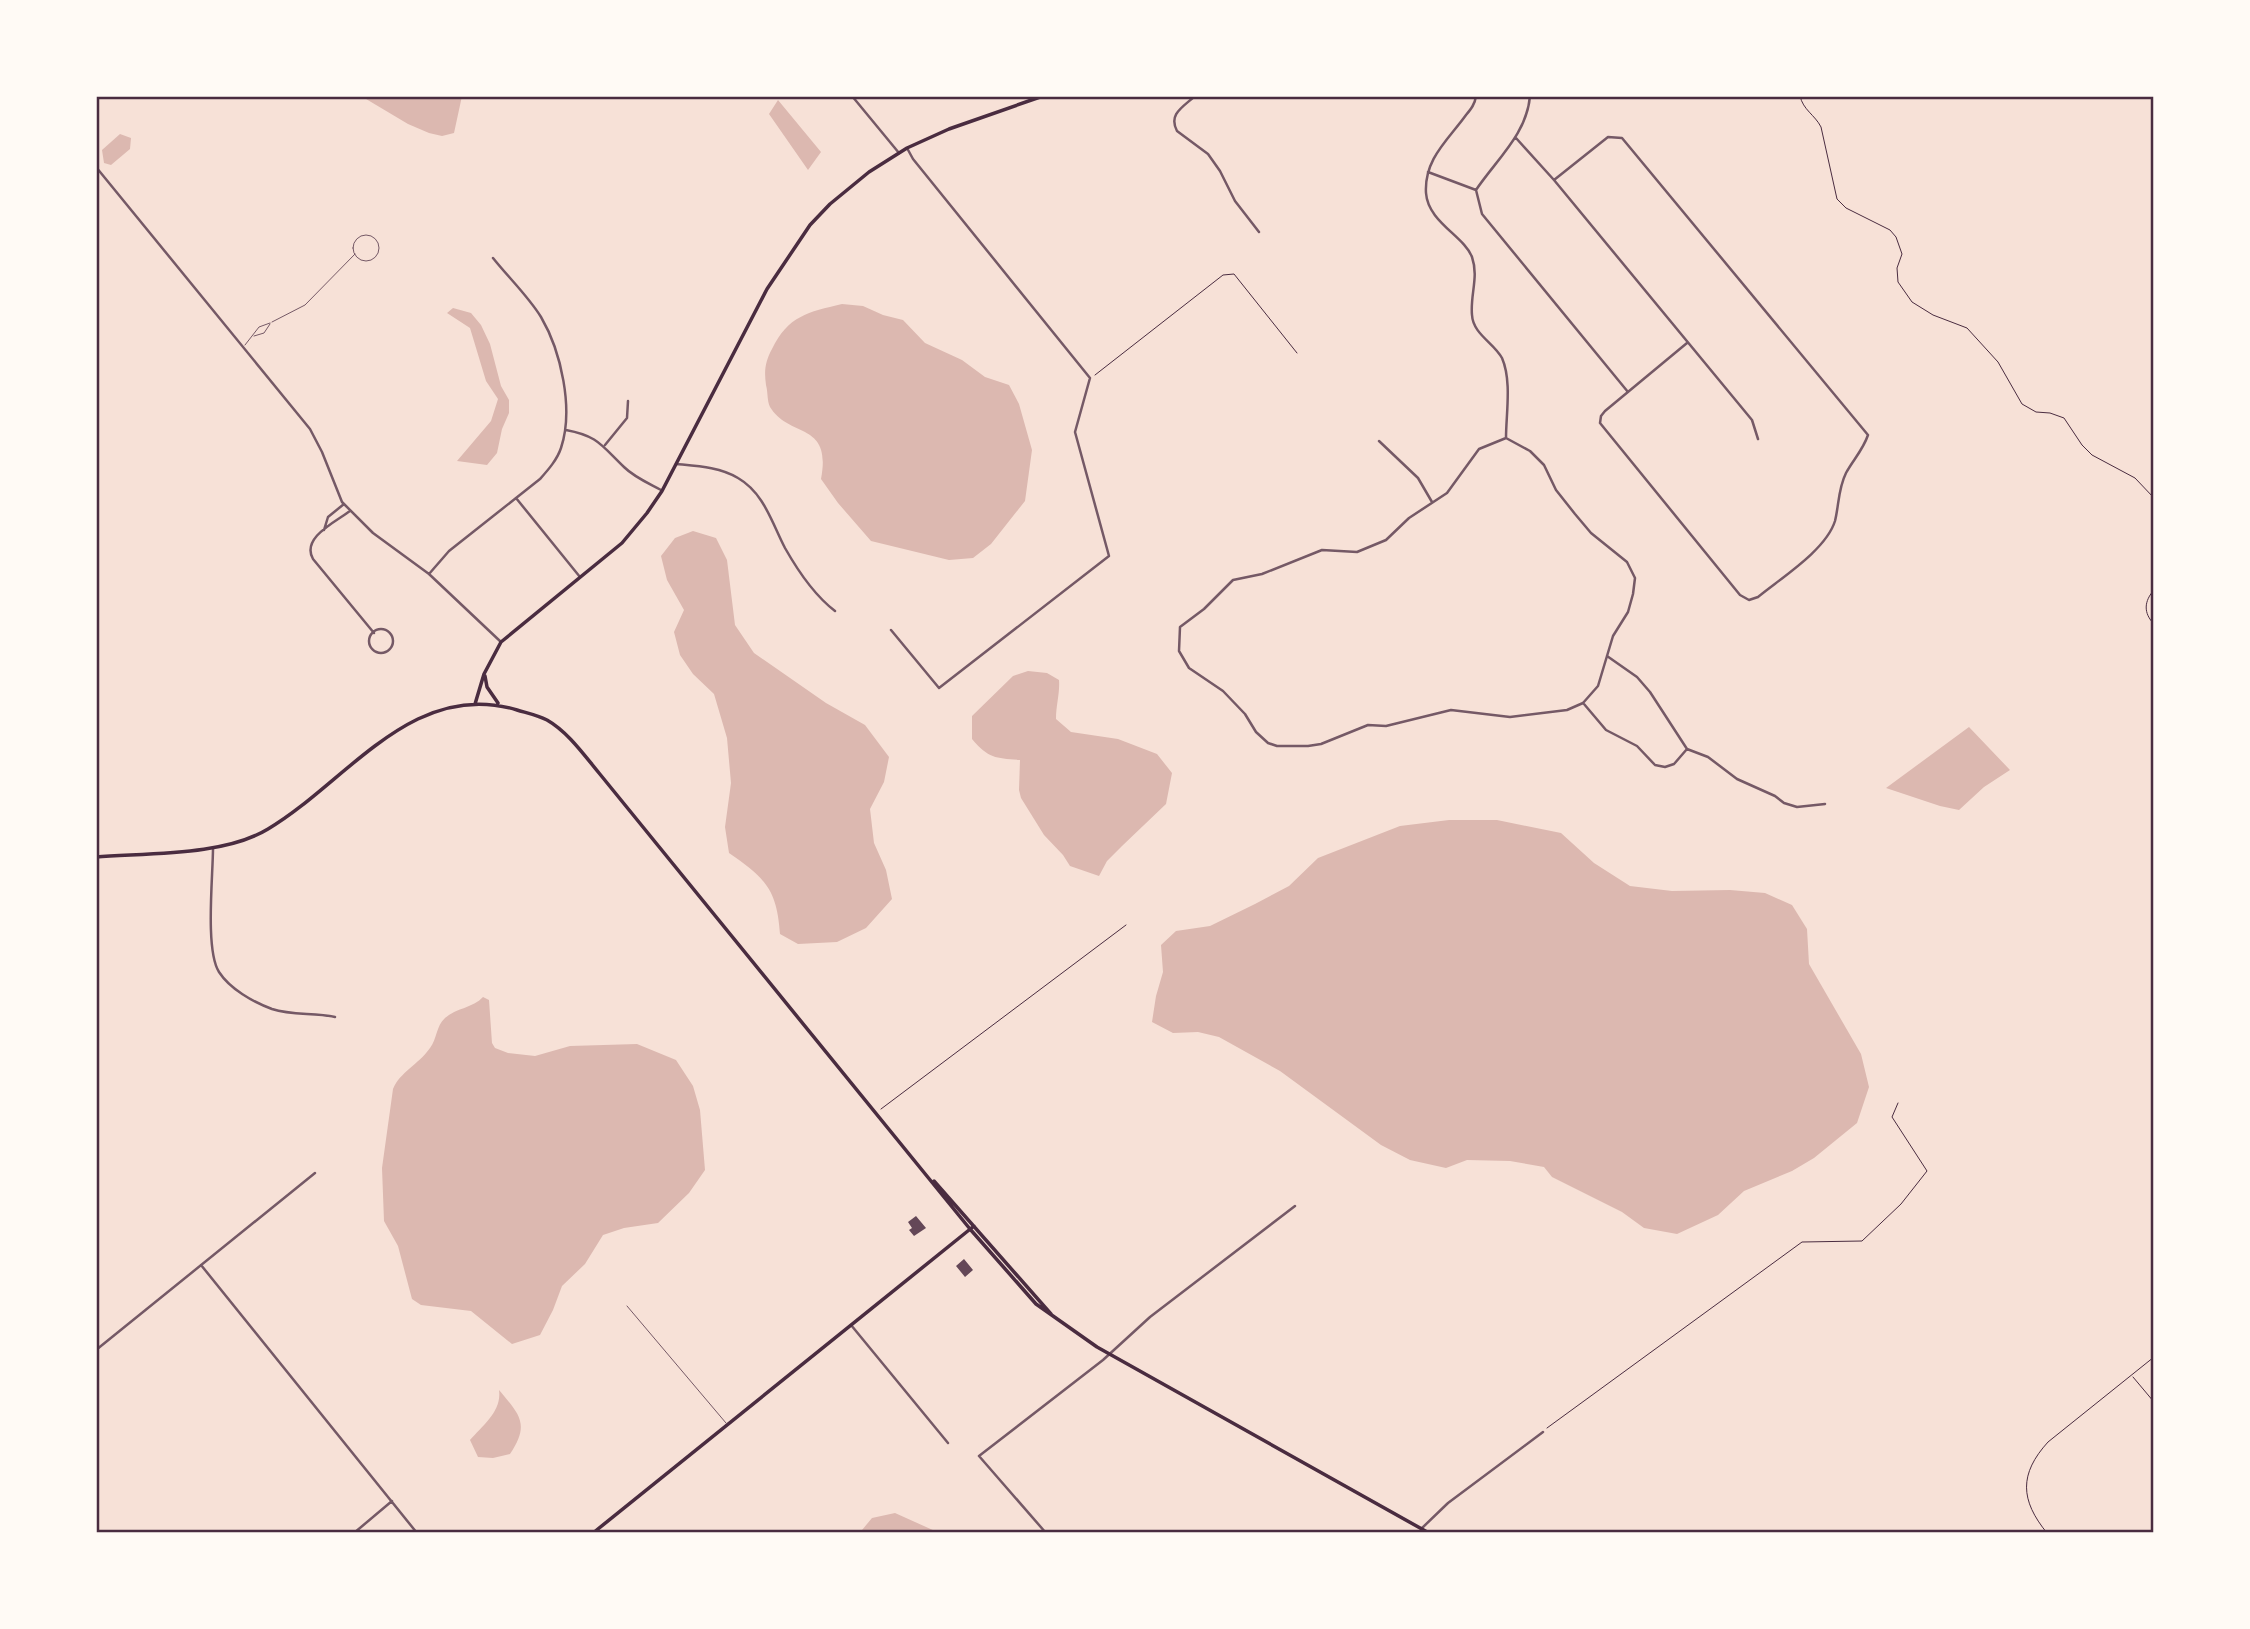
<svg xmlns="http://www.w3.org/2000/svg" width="2250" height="1629" viewBox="0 0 2250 1629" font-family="'Alegreya Sans',sans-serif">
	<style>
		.water { fill: #dcb8b0 }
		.building { fill: #644757 }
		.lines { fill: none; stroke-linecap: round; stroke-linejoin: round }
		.path { stroke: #4a2c40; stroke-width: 1 }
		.service { stroke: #755966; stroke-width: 1 }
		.minor { stroke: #755966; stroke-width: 2.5 }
		.secondary { stroke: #4a2c40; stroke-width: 3.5 }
		.neatline { fill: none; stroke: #4a2c40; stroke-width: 2.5 }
	</style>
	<rect width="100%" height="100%" fill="#f7e1d7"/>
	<path class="water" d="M361,96h101l-8,37 -12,3 -13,-3 -21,-9z
		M778,100l43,52 -13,18 -39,-56z
		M120,134l11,4 -1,11 -19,16 -7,-2 -2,-13z
		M842,304l21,2 20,9 20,5 22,23 37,17 23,17 24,8 10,19 13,46 -7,51 -34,43 -18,14 -24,2 -78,-19 -33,-38 -17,-24c11,-58 -31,-40 -51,-72 -3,-6 -2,-15 -4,-22 -2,-14 -1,-23 6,-36 16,-33 36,-37 70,-45z
		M453,308l18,5 10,12 9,19 11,42 8,14v13l-7,16 -5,24 -10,12 -30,-4 34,-40 7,-22 -12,-18 -16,-53 -23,-15z
		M693,531l23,7 11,22 8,65 19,28 72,50 39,22 24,32 -5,25 -14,27 4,34 12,27 6,29 -26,29 -29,14 -39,2 -18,-10c-3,-45 -15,-56 -51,-81l-4,-26 6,-44 -4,-45 -13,-44 -21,-20 -13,-19 -6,-23 10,-22 -17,-30 -6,-24 14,-18z
		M1028,671l19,2 12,7c1,13 -3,25 -3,39l15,13 47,7 39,15 15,19 -6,31 -44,42 -15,15 -8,15 -29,-10 -7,-11 -19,-20 -23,-37 -2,-8 1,-30c-24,-2 -31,-1 -48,-21v-23l41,-40z
		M1969,727l41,43 -26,17 -25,23 -19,-4 -54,-18z
		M1449,820h48l64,13 33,30 36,23 42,5 58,-1 35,3 27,12 15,24 2,35 52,90 8,33 -12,36 -43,35 -22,13 -48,20 -26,24 -41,19 -33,-6 -22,-16 -70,-35 -8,-10 -34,-6 -43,-1 -21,8 -36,-8 -29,-15 -101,-74 -61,-34 -21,-5 -25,1 -21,-11 4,-26 7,-24 -2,-27 15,-14 34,-5 45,-22 34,-18 29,-28 82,-32z
		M483,997l6,3 3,43 3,5 13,5 27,3 35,-10 67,-2 39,16 17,26 7,24 5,60 -16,23 -31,30 -34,5 -21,7 -18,29 -23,22 -9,24 -13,25 -28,9 -41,-33 -50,-6 -9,-6 -14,-53 -14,-25 -2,-53 11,-79c7,-17 25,-24 37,-41 7,-9 6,-22 15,-30 11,-10 28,-10 38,-21z
		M499,1390c21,25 31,34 11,64l-17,4 -15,-1 -8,-17c13,-15 32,-29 29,-50z
		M895,1513l40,18 5,2h-78v-3l10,-12z"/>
	<path class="building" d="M916,1216l10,12 -12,8 -5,-6 3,-2 -4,-6z
		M964,1259l9,11 -8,7 -9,-11z"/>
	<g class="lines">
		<path class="path" d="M1800,96c3,14 15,19 21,31l16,72 9,9 44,22 6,7 6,17 -5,14 1,14 14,20 21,13 34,13 31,34 24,42 14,8 14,1 14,5 18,27 10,10 43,23 19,20
			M1095,375l128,-100 11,-1 63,79
			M2154,590c-10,11 -11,23 0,34
			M881,1109l245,-184
			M2133,1377l21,25
			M1547,1428l255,-186 60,-1 39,-37 26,-33 -35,-54 6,-14
			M2047,1533c-27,-33 -28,-59 1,-91l106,-85"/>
		<path class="service" d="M353 248a13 13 0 1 1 26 0a13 13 0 1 1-26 0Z
			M272,322l33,-17 50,-51
			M254,336l10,-3 6,-9
			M245,345l14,-18 11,-4
			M627,1306l99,117"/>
		<path class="minor" d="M852,96l47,57
			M1195,96c-12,11 -27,18 -18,35l31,23 12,17 15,30 24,31
			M1476,96c-1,8 -5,13 -10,19 -18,25 -42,44 -40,78 2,29 38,43 46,64 7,20 -2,38 0,58 1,19 22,28 30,43 10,23 4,56 4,80
			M1530,96c-3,38 -34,64 -54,94l6,24 146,178
			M1516,138l38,42 198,240 6,19
			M96,167l214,262 12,23 20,50 31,31 56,41 72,68
			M1428,172l48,18
			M1554,180l54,-43 14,1 246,297c-5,15 -15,25 -22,38 -8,16 -7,32 -11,48 -9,29 -54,57 -77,76l-9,3 -9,-5 -140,-172 1,-7 4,-5 82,-68
			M566,430c32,6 35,15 58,37 10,10 24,16 37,23
			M1506,438l24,13 14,14 12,25 19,24 16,19 36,29 8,16 -2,16 -5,18 -15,24 -15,50 -15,17 -16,7 -57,7 -59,-7 -65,16 -18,-1 -47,19 -13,2h-31l-9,-3 -12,-11 -11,-18 -22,-23 -34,-23 -10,-17 1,-24 24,-18 29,-29 29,-6 60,-24 35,2 29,-12 23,-22 38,-25 32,-44z
			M1379,441l39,37 14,24
			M605,445l22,-27 1,-17
			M676,464c21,2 44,3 62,14 26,15 34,45 47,70 13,23 29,47 50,63
			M516,498l64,79
			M350,511c-15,11 -49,27 -37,48l61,74
			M324,530l4,-13 16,-13
			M429,574l20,-23 91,-72c8,-9 17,-19 21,-31 13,-39 0,-97 -20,-131 -13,-21 -33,-40 -48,-59
			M369 641a12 12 0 1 1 24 0a12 12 0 1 1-24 0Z
			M891,630l48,58 170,-132 -34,-124 15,-54 -177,-219 -6,-11
			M1584,704l22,26 31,16 18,19 10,2 9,-3 13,-15 -37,-57 -13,-15 -30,-21
			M1687,749l21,8 29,22 38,17 9,7 13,4 28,-3
			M213,848c0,28 -8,102 6,124 11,17 34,30 53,37 21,7 42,3 63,8
			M201,1265l216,268
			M851,1325l97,118
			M96,1350l219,-177
			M1421,1529l27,-26 95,-71
			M354,1533l38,-32
			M1046,1533l-67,-77 124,-96 47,-43 145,-111"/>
		<path class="secondary" d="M485,676l2,11 11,16
			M475,704l9,-30 17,-32 121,-99 25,-30 15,-22 105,-202 43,-64 20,-21 39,-32 38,-24 42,-19 94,-33
			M96,857c52,-4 128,-1 172,-28 78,-46 145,-151 249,-119 10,3 20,5 30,10 21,12 37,35 52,53l371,456 66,75 61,43 332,186
			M934,1181l117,133
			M593,1533l381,-307"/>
	</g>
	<rect width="2250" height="1629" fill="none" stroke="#fffaf5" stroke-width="196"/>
	<rect x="98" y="98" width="2054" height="1433" class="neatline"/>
</svg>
